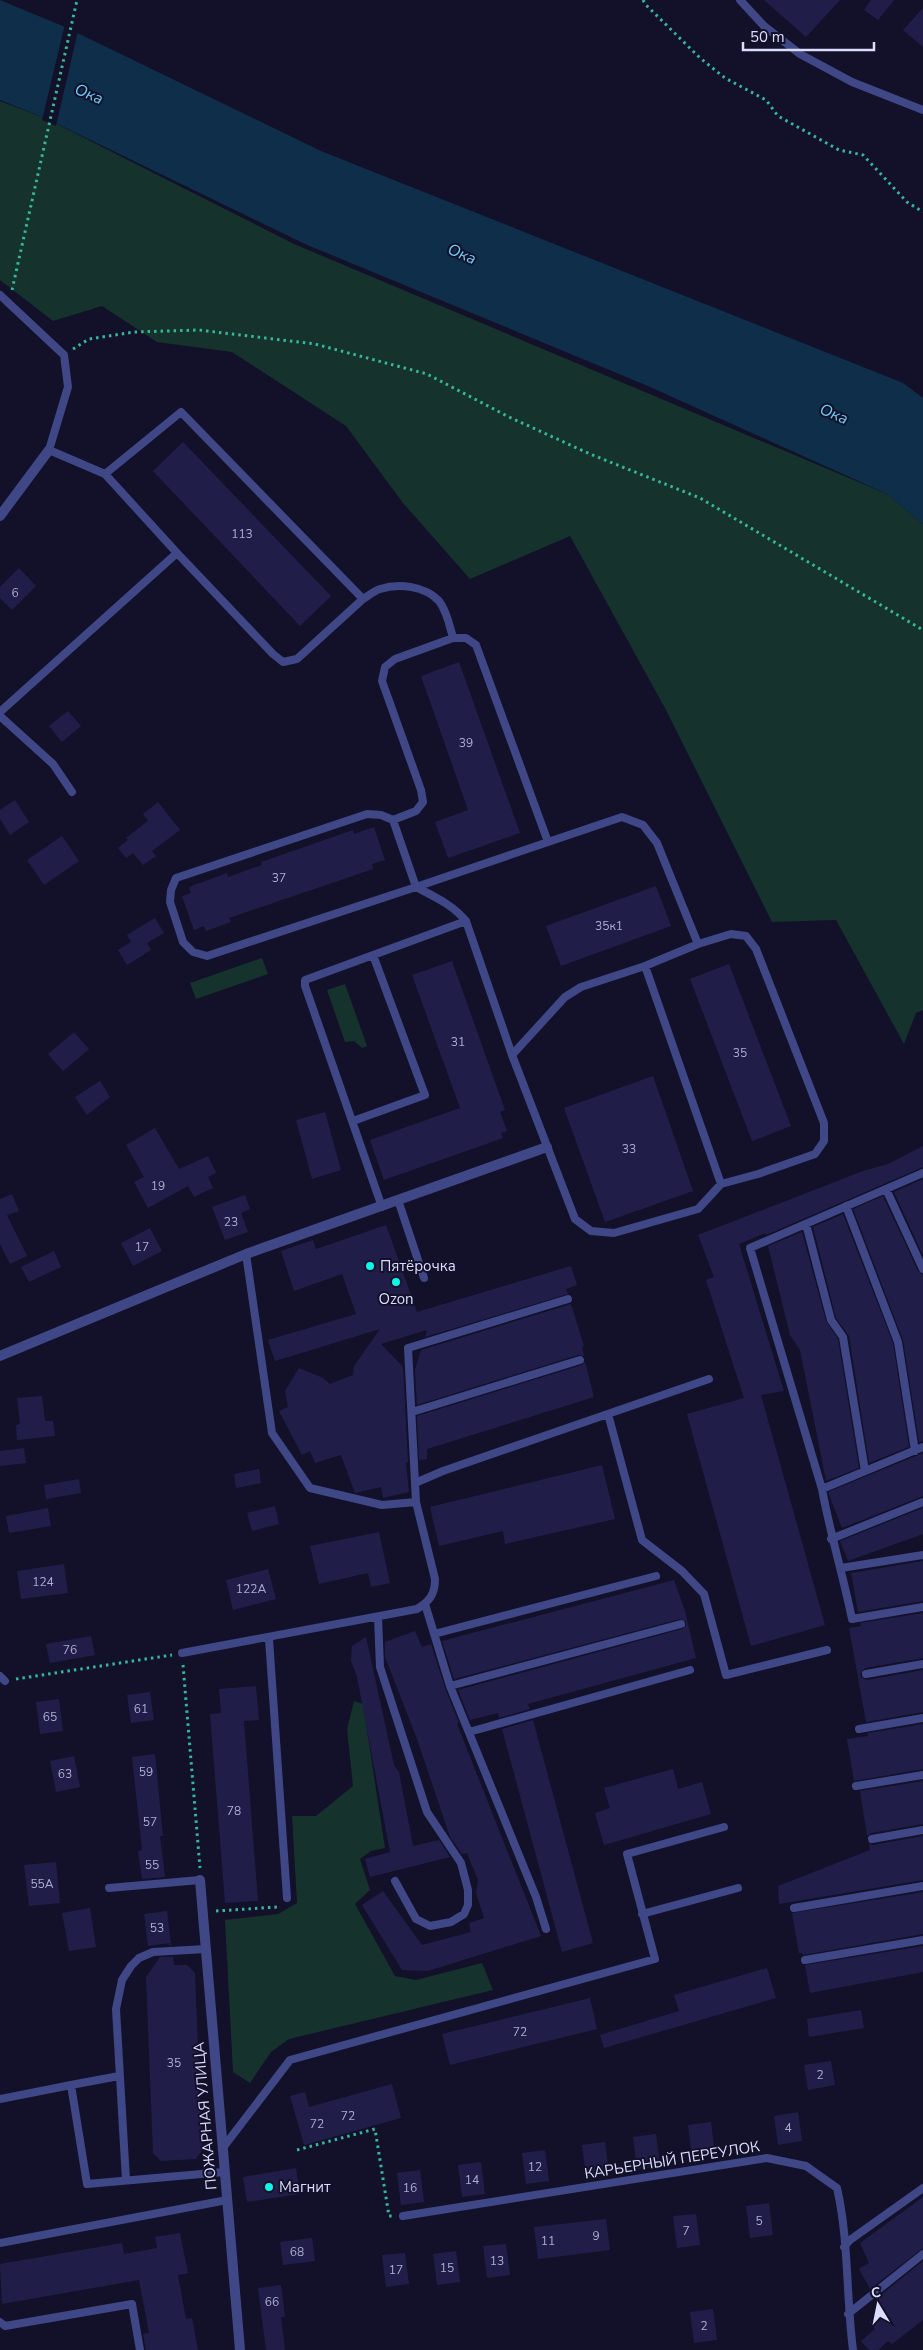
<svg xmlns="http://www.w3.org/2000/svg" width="923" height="2350" viewBox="0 0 923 2350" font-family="'Nunito Sans',sans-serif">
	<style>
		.green { fill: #15322d }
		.water { fill: #0f2e4a }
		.pier { fill: #121129 }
		.building { fill: #201e49 }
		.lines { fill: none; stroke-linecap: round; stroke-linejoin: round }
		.path { stroke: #35b79b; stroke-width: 3; stroke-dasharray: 2.5 4; stroke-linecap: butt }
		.service { stroke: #3f4786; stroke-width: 8 }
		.minor { stroke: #3f4786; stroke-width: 10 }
		.poi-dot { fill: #0ff5e9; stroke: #121129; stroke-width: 2 }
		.labels { text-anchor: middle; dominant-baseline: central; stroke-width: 4; stroke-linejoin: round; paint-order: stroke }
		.number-label { font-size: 12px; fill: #acacd1 }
		.poi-label { font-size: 15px; fill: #dbdcfe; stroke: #121129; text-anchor: start }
		.street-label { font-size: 15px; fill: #dbdcfe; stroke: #121129 }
		.water-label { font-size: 16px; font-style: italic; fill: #6dcef9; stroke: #121129 }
	</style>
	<rect width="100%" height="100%" fill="#121129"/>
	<path class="green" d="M0,101l47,18 247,125 593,250 36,30v486l-7,3 -12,31 -68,-124 -64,2 -106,-212 -96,-174 -100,43 -67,-76 -57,-77 -114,-74 -75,-10 -55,-36 -49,15 -53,-41z
		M262,958l6,16 -72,25 -6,-16z
		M345,984l22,62 -5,2 -8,-7 -9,1 -18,-52z
		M354,1701l9,3 22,144 -14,3 -11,8 10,31 -15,14 40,72 21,4 66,-17 11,27 -204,49 -18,13 -21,31 -17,-11 -8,-152 53,-6 19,-11 -5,-87h24l37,-30 -6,-57z"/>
	<path class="water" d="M0,0l65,27 256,124 582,232 20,15v126l-36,-30 -239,-108 -343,-142 -258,-125 -47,-19z"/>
	<path class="pier" d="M65,24l13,7 -22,95 -14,-6z"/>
	<path class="building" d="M764,0h76l-34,37z
		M871,0h23l-16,20 -14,-10z
		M923,8v39l-20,-17z
		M183,442l148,154 -31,30 -147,-155z
		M19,568l17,18 -24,24 -12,-12v-11z
		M459,662l61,171 -72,25 -13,-36 33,-12 -47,-134z
		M68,711l13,15 -19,16 -13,-16z
		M15,800l14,22 -19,13 -10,-16v-9z
		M158,802l22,28 -28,21 4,5 -13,9 -10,-12 -7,5 -8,-10 10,-8 -2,-2 22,-17 -5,-7z
		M374,827l11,33 -13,4 1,5 -144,49 2,4 -25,9 -2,-5 -10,4 -12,-34 9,-3 -2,-6 38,-14 1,4 34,-12 -1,-3 92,-32 1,4z
		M62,836l17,25 -35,24 -17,-25z
		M656,886l15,40 -110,40 -15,-40z
		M155,918l9,15 -17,10 4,7 -24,15 -9,-15 13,-8 -4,-7z
		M452,961l53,149 -5,2 7,19 -6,2 2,5 -119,42 -14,-40 90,-32 -48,-133z
		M729,964l62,162 -39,15 -62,-162z
		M74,1032l15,17 -26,22 -15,-17z
		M653,1076l40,115 -88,31 -41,-114z
		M100,1081l10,16 -23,18 -12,-18z
		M325,1112l16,58 -29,9 -16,-59z
		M155,1128l24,41 29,-13 8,17 -8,4 5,11 -19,9 -6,-11 -40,22 -14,-26 10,-5 -18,-32z
		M923,1146v21l-157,68 -1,-2 -26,11 45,147 -23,4 64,230 -74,21 -64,-232 57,-16 -38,-118 8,-3 -16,-42 165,-64 25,-7z
		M923,1179v77l-29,-64z
		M12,1194l7,17 -12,4 20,41 -17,8 -10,-20v-45z
		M245,1195l5,14 -9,4 7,19 -23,8 -13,-33z
		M883,1196l35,75 5,4v166l-4,1 -16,-102 -50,-131z
		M843,1214l50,129 16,104 -40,16 -20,-127 -13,-18 -23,-91z
		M386,1225l31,87 154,-46 6,19 -11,4 2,5 -143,43 2,-7 -46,14 22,23 5,95 -2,1 3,29 -26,6 -2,-11 -26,6 -14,-38 -26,8 -5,-12 -8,4 -23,-44 9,-4 -3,-16 14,-23 24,10 7,6 23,-9 1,-9 26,-37 -105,32 -7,-21 88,-26 -14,-40 -48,17 -13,-40 32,-11 3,9z
		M150,1228l12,23 -29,15 -12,-23z
		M802,1232l24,89 12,18 21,129 -33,13 -26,-131 -10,-15 -22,-89z
		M54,1251l7,16 -32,15 -8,-15z
		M571,1304l13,42 -2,1 2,9 -6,-1 -161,50 -2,-35 6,-20z
		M585,1362l9,35 -167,52v10l-8,1 -2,-44 165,-51z
		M42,1396l3,25h8l2,15 -38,4 -1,-15 4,-1 -3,-26z
		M24,1448l2,15 -26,3v-15z
		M923,1453v43l-81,32 -14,-36z
		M602,1465l13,54 -110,25 -2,-13 -64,15 -9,-39z
		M259,1469l2,14 -25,5 -2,-14z
		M79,1479l2,14 -35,6 -2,-14z
		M275,1506l4,18 -27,7 -5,-18z
		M48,1508l3,18 -42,7 -3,-17z
		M923,1508v26l-75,27 -8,-20z
		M379,1532l11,51 -19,4 -3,-14 -49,11 -9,-38z
		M923,1561v40l-65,11 -7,-39z
		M64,1564l4,29 -47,6 -4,-28z
		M268,1569l8,30 -43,11 -7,-30z
		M674,1580l11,31 11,47 -168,46 2,5 -31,9 -1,-5 -28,7 -12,-30 224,-61 4,-3v-4l-6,-3 -226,60 -12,-38z
		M923,1613v45l-58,10 -5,6 2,4 5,2 56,-10v42l-57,10 -17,-94 12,-2 -1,-3z
		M415,1631l7,16 9,-3 14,44 14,35 -2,1 84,212 -113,35 -26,-1 -40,-65 21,-14 39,54 49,-13 -2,-9 15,-5 -8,-25 2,-13 -11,-27 -5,1 -12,-17 -33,-98 -32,-82v-15z
		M91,1636l4,19 -45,8 -4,-19z
		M366,1637l28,128 5,7 14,74 26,-6 11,17 -80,20 -5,-18 25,-7 -33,-175 -6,-16 1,-15z
		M256,1686l3,34 -15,1 14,180 -33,2 -15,-189 11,-1 -2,-24z
		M150,1692l4,28 -23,3 -4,-28z
		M59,1699l4,32 -23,3 -4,-32z
		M533,1720l60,223 -31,9 -60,-223z
		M923,1724v45l-69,12 -7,-42 21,-3v-3z
		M155,1754l8,82h-3l5,41 -23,2 -4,-28 4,-1 -10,-93z
		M74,1756l6,31 -24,5 -6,-31z
		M673,1769l5,20 24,-7 9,32 -107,31 -9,-32 15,-5 -6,-20z
		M923,1781v43l-52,9 -4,3 -7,-45z
		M923,1836v44l-144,24 -1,-18 92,-36 -1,-7 4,2z
		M56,1862l4,41 -31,3 -5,-41z
		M923,1892v42l-120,21 -1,-2h-3l-7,-40z
		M90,1908l6,39 -27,4 -7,-38z
		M167,1911l4,34 -3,1 2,-3 -22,3 -4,-32z
		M923,1946v26l-113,21 -5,-28z
		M160,1957h13l1,8h13l8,8 7,177 -6,9 -35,2 -8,-8 -7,-176z
		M767,1968l9,30 -172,50 -4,-13 79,-24 -5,-16z
		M590,1998l7,31 -147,36 -8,-31z
		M861,2010l3,18 -55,9 -2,-18z
		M831,2061l4,24 -27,5 -4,-25z
		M392,2084l9,34 -97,27 -14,-49 15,-4 4,15z
		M798,2112l4,29 -24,4 -4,-29z
		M711,2122l4,32 -23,2 -4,-31z
		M656,2134l4,32 -23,3 -4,-32z
		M605,2142l4,31 -23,3 -4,-31z
		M545,2150l4,31 -23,3 -4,-31z
		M481,2162l4,32 -23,3 -4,-32z
		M296,2168l4,26 -53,8 -4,-25z
		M420,2170l4,32 -23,3 -4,-32z
		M923,2197v51l-53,41 -11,-20 10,-6 -9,-20z
		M769,2203l4,32 -23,3 -4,-32z
		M696,2214l4,31 -23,3 -4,-32z
		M606,2219l4,31 -72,9 -4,-32z
		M180,2233l8,40 -10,2 8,44 6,-1 6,32h-52l-3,-16 6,-1 -10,-53 -137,24 -2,-40 122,-21 2,11 33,-6 -2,-11z
		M312,2238l3,23 -32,4 -3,-23z
		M506,2244l4,31 -23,3 -4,-32z
		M456,2251l4,31 -23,3 -4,-31z
		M405,2253l4,31 -23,3 -4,-32z
		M923,2261v59l-31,24 -4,-3 -10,9h-9l-8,-9 14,-12 -6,-7 14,-11 -7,-12z
		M281,2285l4,32h-4l4,33h-19l-8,-62z
		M713,2309l4,31 -23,3 -4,-31z"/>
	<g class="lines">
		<path class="path" d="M643,0l3,5 54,53 25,20 41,22 12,16 61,34 24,5 44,47 16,10
			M12,290l65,-290
			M73,349l16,-10 45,-7 65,-2 116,14 112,30 82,43 81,37 110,44 223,132
			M183,1665l17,203
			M16,1679l156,-24
			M216,1911l61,-4 2,-2
			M297,2150l78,-21 14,87h3"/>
		<path class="service" d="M740,0l24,26 36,28 52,28 71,28
			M0,295l64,60 4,32 -19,63 56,24 72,79 -177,159
			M105,474l76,-62 182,187 -66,60 -14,3 -10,-8 -96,-101
			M363,599c5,-3 11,-8 17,-10 19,-6 45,-3 59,12 8,10 11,26 14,37
			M0,716l53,48 19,28
			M393,820l23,-9 7,-9 -2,-12 -39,-109 3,-14 10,-8 58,-21h13l10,7 72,197 -132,45 -23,-67 -12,-5 -14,-1 -191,64 -5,12 -1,12 13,40 10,10 14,4 209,-69c19,10 37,18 50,34l46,134 63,164 16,12 23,2 84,-24 23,-25
			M548,842l74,-25 21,8 14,18 41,101
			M731,934l15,2 10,13 68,174v18l-9,13 -57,20 -37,10 -76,-218 53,-22z
			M512,1055l53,-58 16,-10 64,-21
			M353,1121l72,-26 -52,-140
			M923,1173l-173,75 72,241 101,-42
			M886,1189l37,80
			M398,1200l26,78
			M846,1206l52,136 17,109
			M382,1207l-77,-221v-6l161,-59
			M806,1224l25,96 12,17 22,134
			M246,1254l26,179 38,55 72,17 34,-3 -8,-154 160,-49
			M412,1412l168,-52
			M608,1414l34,126 40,31 22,23 22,81 101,-25
			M415,1483l28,-12 266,-92
			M822,1489c8,44 21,86 30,130l71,-12
			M831,1539l92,-37
			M841,1568l82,-13
			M425,1604l25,82 86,211 10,32
			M378,1617l2,50 47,145 34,51 7,27v15l-4,9 -13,8 -21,4 -14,-7 -21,-38
			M434,1634l222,-58
			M269,1639l18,259
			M182,1653l235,-44c13,-8 18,-15 18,-30l-19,-77
			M866,1674l57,-10
			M0,1676l5,5
			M450,1686l231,-62
			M859,1729l64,-11
			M469,1732l221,-62
			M856,1786l67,-11
			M872,1839l51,-9
			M109,1888l91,-8
			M794,1908l129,-22
			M642,1914l96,-26
			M805,1960l118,-20
			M71,2085l48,-9
			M0,2099l71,-14 16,99 137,-12
			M222,2149l68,-89 365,-101 -28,-105 97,-27
			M126,2180l-10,-171 6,-29 9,-14 8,-8 14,-6 53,-3
			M403,2216l364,-58 39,8 31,22c12,52 9,108 16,162
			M0,2243l227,-43
			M844,2247l6,-7 73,-52
			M848,2314l75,-60
			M0,2322l5,4 127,-22 8,46"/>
		<path class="minor" d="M0,516l49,-66
			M0,1356l246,-102 301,-107
			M200,1880l40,470"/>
	</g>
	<g class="poi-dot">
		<circle cx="370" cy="1266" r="5"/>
		<circle cx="396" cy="1282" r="5"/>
		<circle cx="269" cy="2187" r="5"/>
	</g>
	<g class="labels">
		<g class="number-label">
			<text x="242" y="534">113</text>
			<text x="15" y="593">6</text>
			<text x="466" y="743">39</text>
			<text x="279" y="878">37</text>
			<text x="609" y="926">35к1</text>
			<text x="458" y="1042">31</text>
			<text x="740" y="1053">35</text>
			<text x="629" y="1149">33</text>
			<text x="158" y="1186">19</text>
			<text x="231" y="1222">23</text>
			<text x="142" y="1247">17</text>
			<text x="43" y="1582">124</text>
			<text x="251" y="1589">122А</text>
			<text x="70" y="1650">76</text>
			<text x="141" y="1709">61</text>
			<text x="50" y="1717">65</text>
			<text x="146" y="1772">59</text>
			<text x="65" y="1774">63</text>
			<text x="234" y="1811">78</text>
			<text x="150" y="1822">57</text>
			<text x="152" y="1865">55</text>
			<text x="42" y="1884">55А</text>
			<text x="157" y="1928">53</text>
			<text x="520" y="2032">72</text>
			<text x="174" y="2063">35</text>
			<text x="820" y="2075">2</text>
			<text x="348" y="2116">72</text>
			<text x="317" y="2124">72</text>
			<text x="788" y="2128">4</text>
			<text x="535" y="2167">12</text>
			<text x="472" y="2180">14</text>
			<text x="410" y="2188">16</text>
			<text x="759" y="2221">5</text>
			<text x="686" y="2231">7</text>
			<text x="596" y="2236">9</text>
			<text x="548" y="2241">11</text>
			<text x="297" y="2252">68</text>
			<text x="497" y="2261">13</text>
			<text x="447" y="2268">15</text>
			<text x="396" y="2270">17</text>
			<text x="272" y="2302">66</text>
			<text x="704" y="2326">2</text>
		</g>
		<g class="poi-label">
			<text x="380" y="1266">Пятёрочка</text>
			<text x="396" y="1299" text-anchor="middle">Ozon</text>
			<text x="279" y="2187">Магнит</text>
		</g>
		<g class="street-label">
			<text transform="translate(205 2116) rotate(-95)">ПОЖАРНАЯ УЛИЦА</text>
			<text transform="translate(672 2160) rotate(-9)">КАРЬЕРНЫЙ ПЕРЕУЛОК</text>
		</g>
		<g class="water-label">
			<text transform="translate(89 94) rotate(23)">Ока</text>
			<text transform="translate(462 254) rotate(23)">Ока</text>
			<text transform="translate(834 414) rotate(23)">Ока</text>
		</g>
	</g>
	<g transform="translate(878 2305) rotate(350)" stroke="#121129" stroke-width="4" paint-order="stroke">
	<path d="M0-4L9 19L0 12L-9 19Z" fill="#dbdcfe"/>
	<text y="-8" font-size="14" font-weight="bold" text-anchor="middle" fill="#dbdcfe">С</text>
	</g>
	<path d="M743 42v8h131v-8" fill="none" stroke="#dbdcfe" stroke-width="2.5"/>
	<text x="750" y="42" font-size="15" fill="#dbdcfe" stroke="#121129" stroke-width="4" paint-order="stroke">50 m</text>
</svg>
